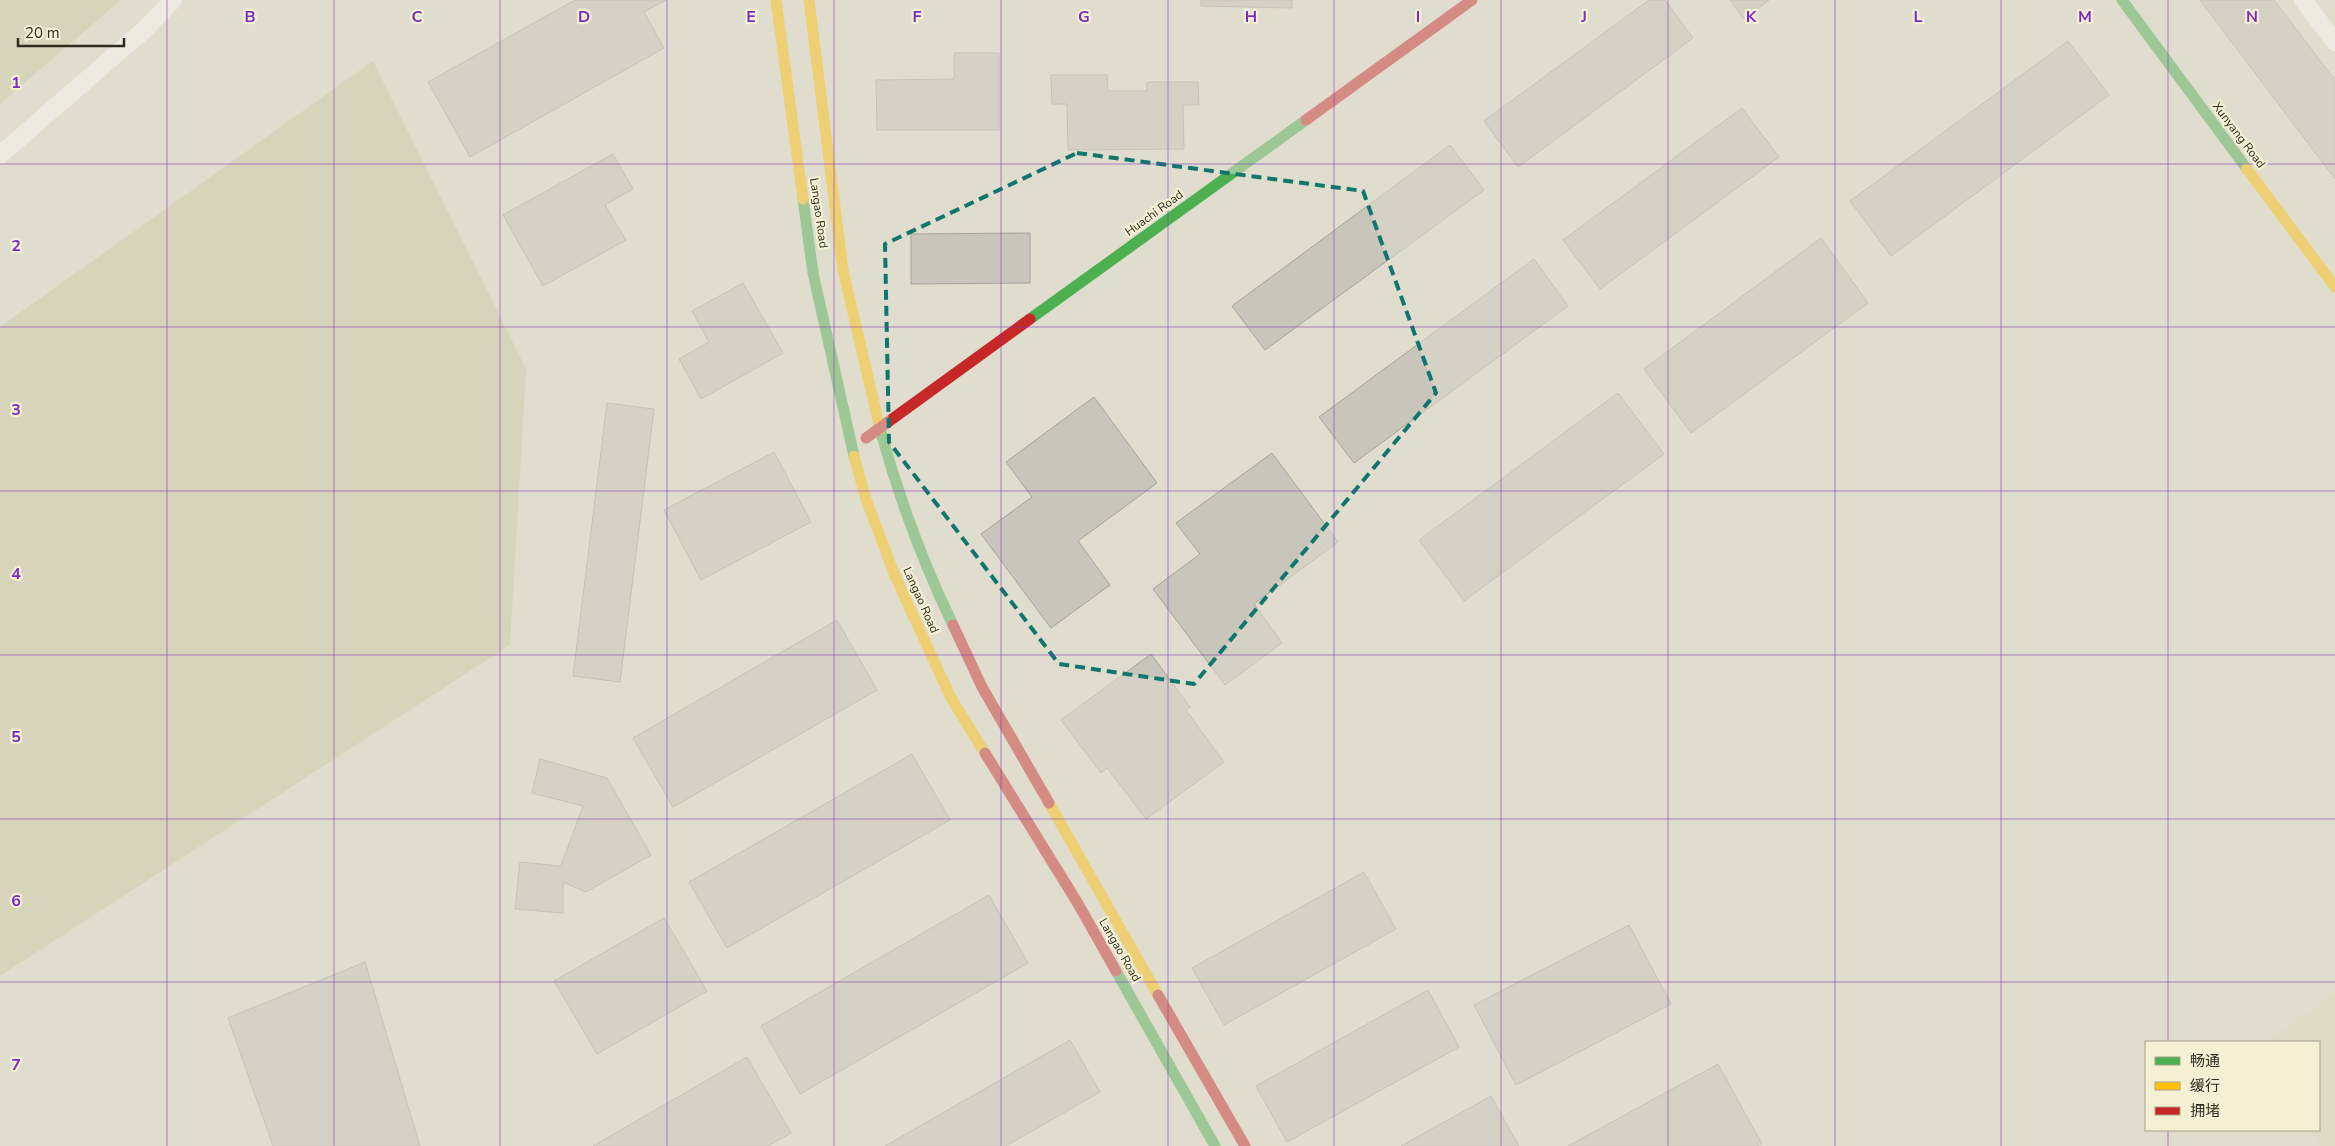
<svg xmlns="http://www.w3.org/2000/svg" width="2335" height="1146" viewBox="0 0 2335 1146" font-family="'Nunito Sans','Noto Sans SC',sans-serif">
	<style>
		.built { fill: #ded9bf }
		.green { fill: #cec8a5 }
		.building { fill: #c8c6ba; stroke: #a5a397 }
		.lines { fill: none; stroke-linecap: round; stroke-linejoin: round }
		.lane { stroke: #fafaf8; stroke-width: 18 }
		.fast { stroke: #4caf50; stroke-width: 11 }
		.slow { stroke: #ffc107; stroke-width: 11 }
		.jam { stroke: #c62828; stroke-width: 11 }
		.marked { fill: none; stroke: #0f766e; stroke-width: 4; stroke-dasharray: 10 6; stroke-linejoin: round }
		.grid { fill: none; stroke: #7b2cbf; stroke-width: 1; stroke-opacity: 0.55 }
		.labels { text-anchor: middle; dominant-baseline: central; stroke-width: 4.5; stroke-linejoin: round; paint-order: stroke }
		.street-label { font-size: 12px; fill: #2e2c21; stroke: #f5f0d3 }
		.grid-label { font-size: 16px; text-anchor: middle; font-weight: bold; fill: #7b2cbf; stroke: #f5f0d3; stroke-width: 4.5; stroke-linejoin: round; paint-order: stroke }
	</style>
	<rect width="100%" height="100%" fill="#e0ddce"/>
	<path class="built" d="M2335,993v153h-14l-12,-16h10v-88h-52z"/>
	<path class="green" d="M0,0h121l-121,104z
		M373,61l153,308 -16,276 -510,331v-649z"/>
	<path class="building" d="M575,0h91l-22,12 20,36 -194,109 -42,-75z
		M1201,0h91v8l-91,-2z
		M1649,0h16l28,38 -175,129 -34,-46z
		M1730,0h39l-25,19z
		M2200,0h74l61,80v99z
		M2068,41l41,54 -218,161 -41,-55z
		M954,53h45v77h-122l-1,-50 78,-1z
		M1051,75h56l1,16h39v-9h51l1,23h-16l1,44 -116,1 -1,-46h-15z
		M1742,108l37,49 -179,132 -37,-49z
		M1450,145l34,45 -219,160 -33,-44z
		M613,154l20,35 -28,16 21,35 -83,46 -40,-71z
		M1030,233v50l-119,1v-50z
		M1821,238l47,65 -177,130 -47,-64z
		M1534,259l34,47 -214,157 -35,-46z
		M743,283l40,70 -82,46 -22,-40 30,-17 -17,-31z
		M1618,393l46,61 -200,147 -45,-61z
		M1094,397l63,86 -79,58 32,44 -59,43 -70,-94 51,-37 -26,-35z
		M607,403l47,6 -34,273 -47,-6z
		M774,452l37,70 -110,58 -37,-70z
		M1272,453l66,89 -84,62 28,39 -57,42 -72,-96 47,-35 -24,-31z
		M837,620l40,70 -204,117 -40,-69z
		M1151,654l39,53 -4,3 38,52 -78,57 -39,-51 -6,5 -40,-53z
		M912,754l38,66 -223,128 -38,-66z
		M540,759l67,19 44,77 -65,37 -23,-10v31l-48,-4 5,-47 41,4 22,-60 -51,-13z
		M1364,872l32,57 -172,96 -32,-57z
		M989,895l39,68 -228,131 -39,-68z
		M664,918l43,73 -110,63 -43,-73z
		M1629,925l42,79 -155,81 -42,-80z
		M365,962l55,184h-147l-45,-128z
		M1428,990l31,57 -172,95 -31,-56z
		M1070,1040l30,52 -94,54h-121z
		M747,1057l44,76 -23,13h-175z
		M1718,1064l44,80 -5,2h-189z
		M1491,1096l28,50h-118z"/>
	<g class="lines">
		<path class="lane" d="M2303,0l32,42
			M0,155l144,-125 29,-30"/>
		<path class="fast" d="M2122,0l125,169
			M803,199l10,74 41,183
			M1030,319l276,-199
			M880,429c19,69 42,132 73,196
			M1116,971l99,175"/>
		<path class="slow" d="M776,0l27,199
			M809,0l34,270 37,159
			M2247,169l88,118
			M854,456l12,43 29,77 56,122 34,55
			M1049,803l109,192"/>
		<path class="jam" d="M1306,120l166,-120
			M866,438l164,-119
			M953,625l29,62 67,116
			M985,753l92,149 39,69
			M1158,995l87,151"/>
	</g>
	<path d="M0 0H2335V1146H0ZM1077,153l286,38 73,202 -242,291 -135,-20 -170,-222 -4,-198z" fill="#e0ddce" fill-opacity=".55" fill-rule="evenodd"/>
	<path class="marked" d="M1077,153l286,38 73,202 -242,291 -135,-20 -170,-222 -4,-198z"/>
	<path class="grid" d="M167,0v1146M334,0v1146M500,0v1146M667,0v1146M834,0v1146M1001,0v1146M1168,0v1146M1334,0v1146M1501,0v1146M1668,0v1146M1835,0v1146M2001,0v1146M2168,0v1042M0,164h2335M0,327h2335M0,491h2335M0,655h2335M0,819h2335M0,982h2335M2168,1130v16"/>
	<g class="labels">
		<g class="street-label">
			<text transform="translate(2239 135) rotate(53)">Xunyang Road</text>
			<text transform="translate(819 213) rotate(82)">Langao Road</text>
			<text transform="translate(1154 213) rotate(-36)">Huachi Road</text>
			<text transform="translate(921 600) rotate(66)">Langao Road</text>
			<text transform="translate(1120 950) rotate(60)">Langao Road</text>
		</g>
	</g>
	<g class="grid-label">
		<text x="250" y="22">B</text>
		<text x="417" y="22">C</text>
		<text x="584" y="22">D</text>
		<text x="751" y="22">E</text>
		<text x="917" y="22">F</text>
		<text x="1084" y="22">G</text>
		<text x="1251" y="22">H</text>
		<text x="1418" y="22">I</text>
		<text x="1584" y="22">J</text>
		<text x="1751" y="22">K</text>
		<text x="1918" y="22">L</text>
		<text x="2085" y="22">M</text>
		<text x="2252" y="22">N</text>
		<text x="16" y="88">1</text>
		<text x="16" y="251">2</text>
		<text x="16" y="415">3</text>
		<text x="16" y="579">4</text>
		<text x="16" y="742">5</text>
		<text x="16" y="906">6</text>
		<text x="16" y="1070">7</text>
	</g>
	<rect x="2145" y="1041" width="175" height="90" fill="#f5f0d3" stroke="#a5a28c"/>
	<rect x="2155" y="1057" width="25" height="8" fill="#4caf50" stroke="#a5a28c"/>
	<text x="2190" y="1066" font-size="15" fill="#2e2c21">畅通</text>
	<rect x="2155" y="1082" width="25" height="8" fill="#ffc107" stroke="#a5a28c"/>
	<text x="2190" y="1091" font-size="15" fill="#2e2c21">缓行</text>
	<rect x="2155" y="1107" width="25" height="8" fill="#c62828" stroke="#a5a28c"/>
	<text x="2190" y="1116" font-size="15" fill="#2e2c21">拥堵</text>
	<path d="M18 38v8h106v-8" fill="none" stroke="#2e2c21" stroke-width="2.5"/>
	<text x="25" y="38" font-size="15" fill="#2e2c21" stroke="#f5f0d3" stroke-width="4" paint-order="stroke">20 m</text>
</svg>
